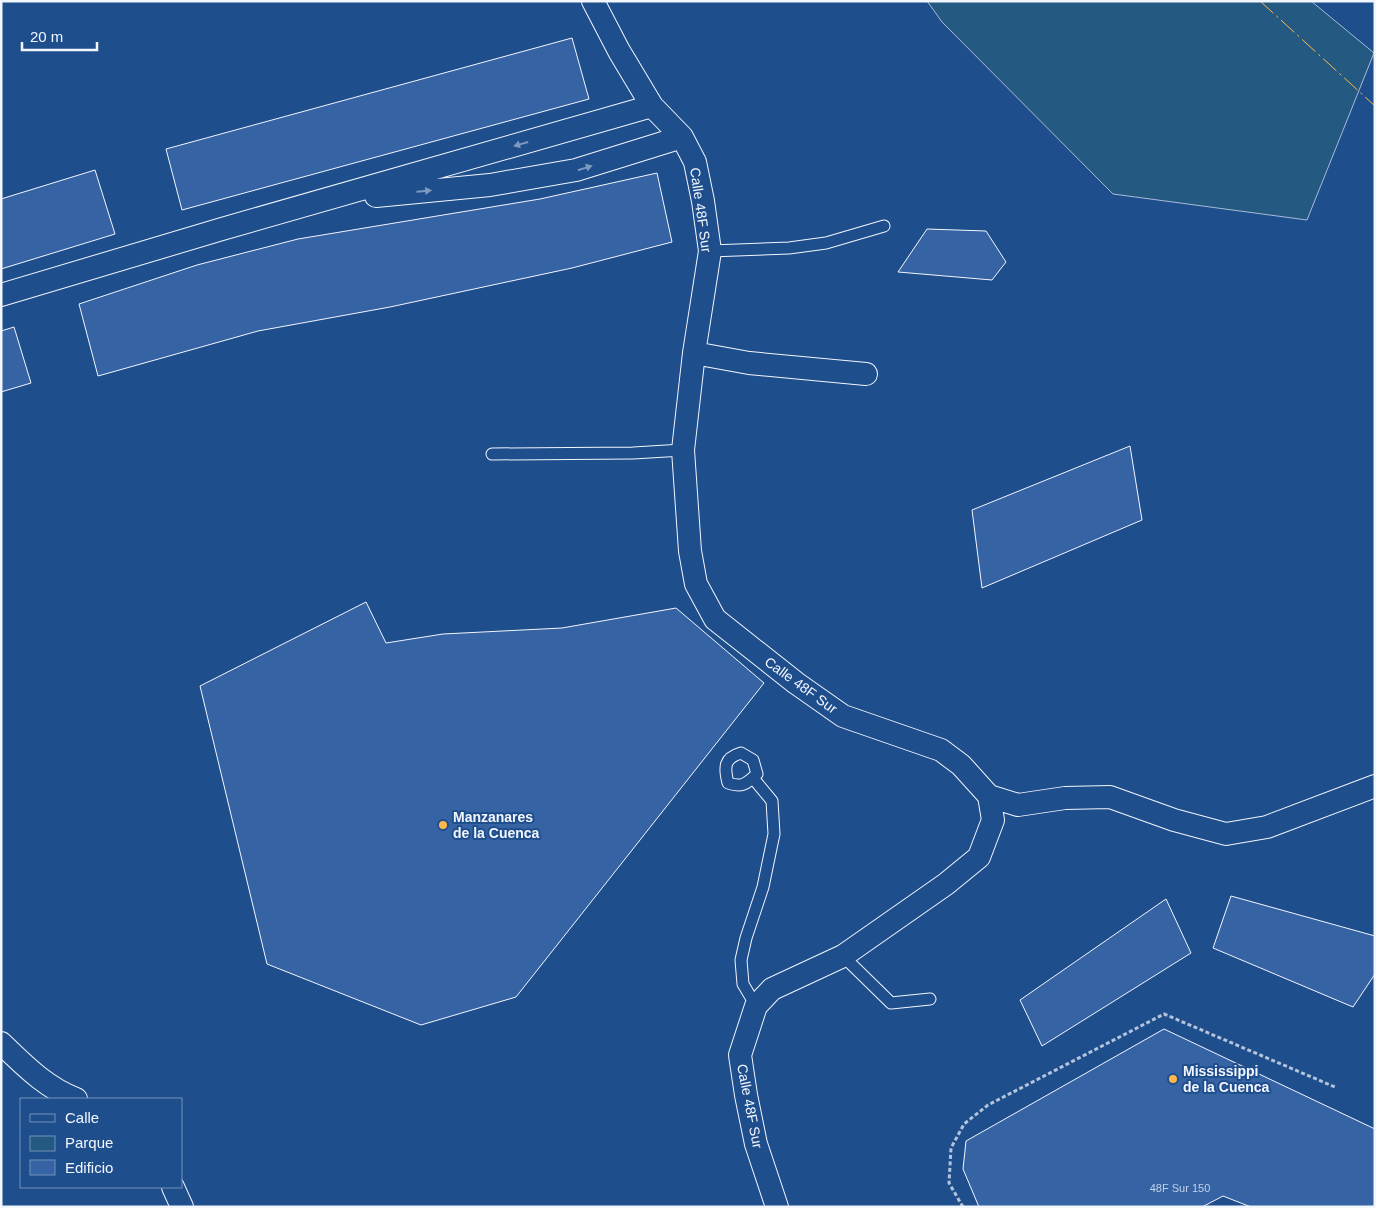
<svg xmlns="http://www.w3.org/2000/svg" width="1376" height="1208" viewBox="0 0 1376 1208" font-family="Helvetica,sans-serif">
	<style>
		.green { fill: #245a82; stroke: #a8bbd7 }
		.building { fill: #3563a3; stroke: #f2f6ff }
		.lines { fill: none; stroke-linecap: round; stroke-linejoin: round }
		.service-casing { stroke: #f2f6ff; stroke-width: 13 }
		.minor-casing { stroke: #f2f6ff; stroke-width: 24 }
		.path { stroke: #b3c4dc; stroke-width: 3; stroke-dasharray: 4 2.5; stroke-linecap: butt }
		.service { stroke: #1f4e8c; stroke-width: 11 }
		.minor { stroke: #1f4e8c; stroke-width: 22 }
		.power { stroke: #ffb74d; stroke-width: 1; stroke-dasharray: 18 4 2.5 4; stroke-linecap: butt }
		.oneway { fill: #7e9ac0 }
		.poi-dot { fill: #ffb74d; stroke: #1f4e8c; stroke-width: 2 }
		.labels { text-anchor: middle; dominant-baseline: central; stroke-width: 4; stroke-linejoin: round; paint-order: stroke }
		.number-label { font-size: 11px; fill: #c3d1e8 }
		.street-label { font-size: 14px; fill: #f2f6ff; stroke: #1f4e8c }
		.poi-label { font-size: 14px; font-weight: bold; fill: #f2f6ff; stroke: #1f4e8c; text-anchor: start }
	</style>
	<rect width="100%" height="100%" fill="#1f4e8c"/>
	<path class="green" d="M927,1h384l63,52 -67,167 -194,-26 -171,-172z"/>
	<path class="building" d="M572,38l17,61 -407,111 -16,-61z
		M95,170l20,64 -114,35v-70z
		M657,173l15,69 -100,26 -182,39 -132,24 -160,45 -19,-72 118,-39 101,-26 242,-40z
		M927,229l59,2 20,31 -14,18 -94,-8z
		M14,327l17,56 -30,9v-61z
		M1130,446l12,74 -160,68 -10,-78z
		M366,602l20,41 57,-9 119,-6 114,-20 88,75 -248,314 -95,28 -154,-61 -67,-278z
		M1231,896l144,40v38l-22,33 -140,-59z
		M1166,899l25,54 -149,93 -22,-46z
		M1164,1029l211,100v78h-124l-28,-11 -21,11h-223l-16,-38 3,-28z"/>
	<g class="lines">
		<g class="service-casing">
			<path id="service" d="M710,251l79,-3 37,-5 58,-17
				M492,454l141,-1 50,-3
				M741,753l12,7 4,14c-11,10 -15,14 -29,9 -4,-16 -4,-25 13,-30z
				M753,778l19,23 2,33 -11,53 -17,51 -5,22 2,24 13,22
				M843,956l48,47 39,-4"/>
		</g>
		<g class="minor-casing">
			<path id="minor" d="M593,1l26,50 33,55 30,31 13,25 8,39 7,50 -16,102 -11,97 7,101 6,33 19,35 81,64 47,33 98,34 20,15 28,31 4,24 -14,37 -33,27 -103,72 -71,33 -16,17 -16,49 6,40 10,49 21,63
				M376,196l114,-11 86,-15 106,-33
				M1,295l221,-66 430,-123
				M694,353l55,10 117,11
				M989,796l29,9 47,-7 45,-1 64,23 52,14 41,-7 108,-41
				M1,1043c23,22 45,45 75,56
				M173,1187l9,20"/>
		</g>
		<path class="path" d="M963,1207l-14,-24 2,-35 13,-24 24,-19 176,-91 171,73"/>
		<use href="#service" class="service"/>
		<use href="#minor" class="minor"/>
		<path class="power" d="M1260,1l115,105"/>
	</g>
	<defs><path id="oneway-solid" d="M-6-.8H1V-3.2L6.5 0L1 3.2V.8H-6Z" transform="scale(1.25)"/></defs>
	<g class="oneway">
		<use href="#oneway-solid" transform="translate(521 144) rotate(164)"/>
		<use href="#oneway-solid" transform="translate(585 168) rotate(-17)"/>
		<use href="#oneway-solid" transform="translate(424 191) rotate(-5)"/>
	</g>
	<g class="poi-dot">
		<circle cx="443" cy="825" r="5"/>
		<circle cx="1173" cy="1079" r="5"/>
	</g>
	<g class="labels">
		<g class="number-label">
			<text x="1180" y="1188">48F Sur 150</text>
		</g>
		<g class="street-label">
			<text transform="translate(701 210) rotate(82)">Calle 48F Sur</text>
			<text transform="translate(801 685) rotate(36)">Calle 48F Sur</text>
			<text transform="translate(750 1106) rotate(79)">Calle 48F Sur</text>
		</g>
		<g class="poi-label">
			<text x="453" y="817">Manzanares<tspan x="453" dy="16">de la Cuenca</tspan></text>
			<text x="1183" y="1071">Mississippi<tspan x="1183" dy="16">de la Cuenca</tspan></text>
		</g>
	</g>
	<rect width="1376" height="1208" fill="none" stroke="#f2f6ff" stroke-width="5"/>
	<rect x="20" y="1098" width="162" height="90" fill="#1f4e8c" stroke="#7391ba"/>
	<rect x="30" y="1114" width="25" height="8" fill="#1f4e8c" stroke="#7391ba"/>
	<text x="65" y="1123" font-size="15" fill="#f2f6ff">Calle</text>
	<rect x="30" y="1136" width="25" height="15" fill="#245a82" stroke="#7391ba"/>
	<text x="65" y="1148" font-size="15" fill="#f2f6ff">Parque</text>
	<rect x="30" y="1160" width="25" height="15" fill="#3563a3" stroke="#7391ba"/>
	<text x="65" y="1173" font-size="15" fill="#f2f6ff">Edificio</text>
	<path d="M22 42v8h75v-8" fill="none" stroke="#f2f6ff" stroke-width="2.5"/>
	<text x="30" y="42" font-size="15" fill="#f2f6ff" stroke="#1f4e8c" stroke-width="4" paint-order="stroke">20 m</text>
</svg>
